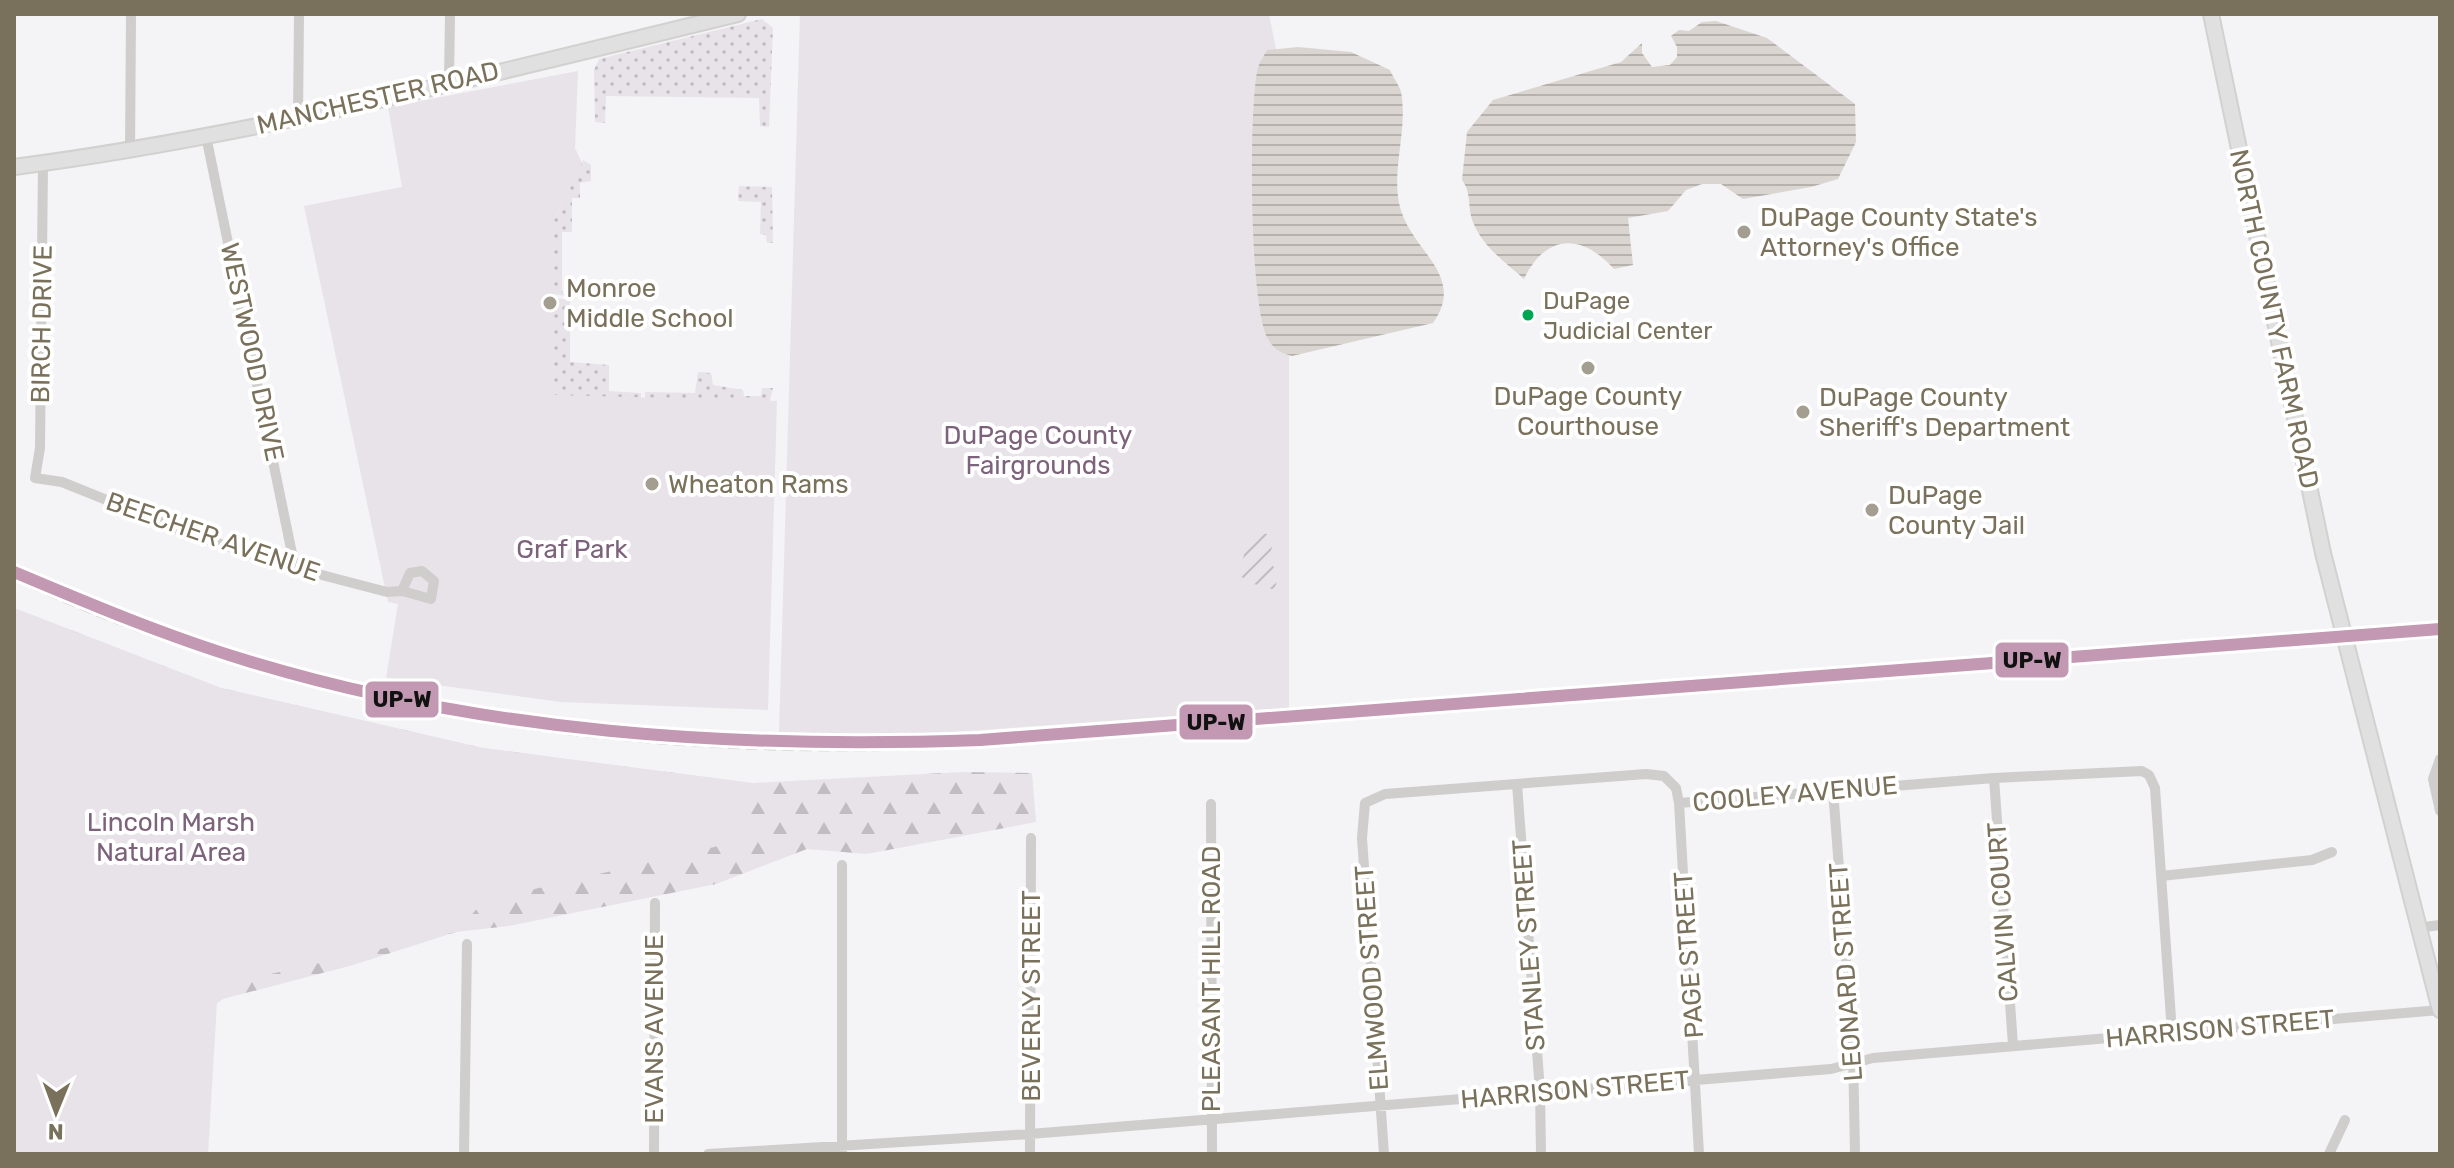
<svg xmlns="http://www.w3.org/2000/svg" width="2454" height="1168" viewBox="0 0 2454 1168" font-family="Rubik,sans-serif">
	<style>
		.grass { fill: url(#grass-dots) }
		.forest { fill: url(#forest-firs) }
		.park { fill: #e8e3e9 }
		.garden { fill: url(#garden-furrows) }
		.water { fill: url(#water-rules) }
		.lines { fill: none; stroke-linecap: round; stroke-linejoin: round }
		.secondary-casing { stroke: #d2d1d0; stroke-width: 18 }
		.street { stroke: #cfcecc; stroke-width: 10 }
		.secondary { stroke: #e1e0e0; stroke-width: 14 }
		.rail { stroke: #c4c3c1; stroke-width: 3; stroke-dasharray: 12 6; stroke-linecap: butt }
		.rail-1-casing { stroke: #fff; stroke-width: 18 }
		.rail-1 { stroke: #c298b2; stroke-width: 12 }
		.poi-dot { fill: #a49e91; stroke: #fff; stroke-width: 3 }
		.bus-dot { fill: #00a651; stroke: #fff; stroke-width: 3 }
		.labels { text-anchor: middle; dominant-baseline: central; stroke-width: 8; stroke-linejoin: round; paint-order: stroke }
		.bus-label { font-size: 24px; fill: #79715b; stroke: #fff; text-anchor: start }
		.street-label { font-size: 26px; fill: #79715b; stroke: #fff }
		.poi-label { font-size: 26px; fill: #79715b; stroke: #fff; text-anchor: start }
		.park-label { font-size: 26px; fill: #7c627a; stroke: #fff }
		.line-badge { stroke: #fff; stroke-width: 3 }
		.pale-badge-label { font-size: 22px; text-anchor: middle; font-weight: bold; fill: #111 }
	</style>
	<defs>
		<pattern id="grass-dots" width="8" height="8" patternUnits="userSpaceOnUse" patternTransform="scale(2)"><rect width="8" height="8" fill="#e8e3e9"/><path d="M2 2h.1M6 6h.1" fill="none" stroke="#c1bcc0" stroke-width="1.8" stroke-linecap="round"/></pattern>
		<pattern id="forest-firs" width="22" height="20" patternUnits="userSpaceOnUse" patternTransform="scale(2)"><rect width="22" height="20" fill="#e8e3e9"/><path d="M5 1l3.5 6h-7zM16 11l3.5 6h-7z" fill="#c1bcc0"/></pattern>
		<pattern id="garden-furrows" width="10" height="10" patternUnits="userSpaceOnUse" patternTransform="scale(2)"><rect width="10" height="10" fill="#e8e3e9"/><path d="M-1 1l2-2M0 10L10 0M9 11l2-2" fill="none" stroke="#c1bcc0"/></pattern>
		<pattern id="water-rules" width="6" height="5" patternUnits="userSpaceOnUse" patternTransform="scale(2)"><rect width="6" height="5" fill="#dad5d0"/><path d="M0 2.5h6" fill="none" stroke="#b6b1ac"/></pattern>
	</defs>
	<rect width="100%" height="100%" fill="#f4f3f5"/>
	<path class="grass" d="M762,19l11,9 -4,99 -9,-1 -1,-28 -153,-2 -1,27 -10,-1 -1,-52 5,-11z
		M583,160l8,5v16l-11,2v15h-8v34h-10v57l1,5 7,2 -30,-3 3,-50z
		M739,186l33,1 1,56h-6l-1,-8 -6,-1 1,-32 -23,-1z
		M540,296l30,4v62l39,3v26l32,2 -1,22 -83,14z
		M698,372l13,1 2,12 30,5 1,6h17l1,-8h11l-8,35 -120,1v-32l50,1z"/>
	<path class="forest" d="M14,608l207,80 262,60 269,35 210,-11 70,1 4,49 -169,32 -60,-5 -91,35 -207,42 -53,6 -103,33 -130,34 -209,155z"/>
	<path class="park" d="M800,14h469l7,35 13,292v367l-391,28 -119,-4z
		M578,71l-3,77 7,15 -29,59 1,173 223,6 -9,309 -207,-8 -175,-24 12,-74 -10,-2 -84,-396 98,-19 -14,-80z
		M14,608l207,80 262,60 269,35 -8,57 -260,61 -28,31 -238,54 -10,168h-194z"/>
	<path class="garden" d="M1261,533l6,1 5,10 -2,18 8,11 -3,17 -28,-8 -8,-8 7,-27 -3,-5 4,-6z"/>
	<path class="water" d="M1716,21l51,17 88,66 1,38 -18,37 -27,8 -68,12 -22,-15h-19l-16,6 -18,21 -40,7 5,47 -19,4c-32,-36 -68,-36 -90,10 -19,-17 -42,-33 -51,-57 -6,-15 -1,-29 -11,-42l5,-48 26,-32 128,-38 21,-19v10l10,14 18,-2 7,-8v-10l-6,-11 8,-6 10,1 13,-9z
		M1298,47l53,5 39,18c3,7 9,15 11,22 7,36 -9,76 -2,111 9,47 69,71 34,120l-141,33c-11,-3 -18,-6 -24,-17 -19,-32 -19,-226 -11,-267 1,-8 7,-16 10,-22z"/>
	<g class="lines">
		<g class="secondary-casing">
			<path id="secondary" d="M2211,14l112,539 117,457
				M14,167c245,-32 485,-95 724,-153"/>
		</g>
		<path class="street" d="M449,82l1,-68
			M298,117l1,-103
			M206,136l89,432
			M130,152l1,-138
			M43,163l-3,285 -5,30 27,4 131,53 102,33 92,24 15,-1 8,-18 12,-2 12,10 -3,18 -29,-8
			M2440,759l-7,20 7,32
			M1994,778l19,267
			M1517,784l23,307 1,63
			M1833,790l20,260 2,104
			M1679,803l315,-25 148,-7 7,4 6,13 17,245
			M1211,804l1,350
			M2161,876l151,-16 20,-8
			M2417,928l23,-3
			M464,1154l3,-210
			M654,1154l1,-251
			M708,1154l322,-20 801,-65 42,-11 567,-48
			M842,1154v-289
			M1030,1154l1,-316
			M1384,1154l-22,-316 3,-35 20,-9 261,-20 18,2 12,12 3,15 20,351
			M2329,1154l16,-34"/>
		<use href="#secondary" class="secondary"/>
		<path class="rail" d="M14,579c303,141 635,185 966,167l1460,-111"/>
		<g class="rail-1-casing">
			<path id="rail-1" d="M14,572c76,32 152,64 231,88 239,73 487,89 735,80l1460,-111"/>
		</g>
		<use href="#rail-1" class="rail-1"/>
	</g>
	<g class="poi-dot">
		<circle cx="1744" cy="232" r="8"/>
		<circle cx="550" cy="303" r="8"/>
		<circle cx="1588" cy="368" r="8"/>
		<circle cx="1803" cy="412" r="8"/>
		<circle cx="652" cy="484" r="8"/>
		<circle cx="1872" cy="510" r="8"/>
	</g>
	<circle class="bus-dot" cx="1528" cy="315" r="7"/>
	<g class="labels">
		<g class="bus-label">
			<text x="1543" y="301">DuPage<tspan x="1543" dy="30">Judicial Center</tspan></text>
		</g>
		<g class="street-label">
			<text transform="translate(378 98) rotate(-13)">MANCHESTER ROAD</text>
			<text transform="translate(2274 319) rotate(78)">NORTH COUNTY FARM ROAD</text>
			<text transform="translate(42 324) rotate(-89)">BIRCH DRIVE</text>
			<text transform="translate(252 352) rotate(78)">WESTWOOD DRIVE</text>
			<text transform="translate(213 537) rotate(19)">BEECHER AVENUE</text>
			<text transform="translate(1795 794) rotate(-5)">COOLEY AVENUE</text>
			<text transform="translate(2003 912) rotate(-94)">CALVIN COURT</text>
			<text transform="translate(1529 945) rotate(-94)">STANLEY STREET</text>
			<text transform="translate(1689 955) rotate(-94)">PAGE STREET</text>
			<text transform="translate(1846 972) rotate(-94)">LEONARD STREET</text>
			<text transform="translate(1372 978) rotate(-94)">ELMWOOD STREET</text>
			<text transform="translate(1211 979) rotate(-90)">PLEASANT HILL ROAD</text>
			<text transform="translate(1031 996) rotate(-90)">BEVERLY STREET</text>
			<text transform="translate(654 1029) rotate(-90)">EVANS AVENUE</text>
			<text transform="translate(2220 1029) rotate(-5)">HARRISON STREET</text>
			<text transform="translate(1575 1090) rotate(-5)">HARRISON STREET</text>
		</g>
		<g class="poi-label">
			<text x="1760" y="217">DuPage County State's<tspan x="1760" dy="30">Attorney's Office</tspan></text>
			<text x="566" y="288">Monroe<tspan x="566" dy="30">Middle School</tspan></text>
			<text x="1588" y="396" text-anchor="middle">DuPage County<tspan x="1588" dy="30">Courthouse</tspan></text>
			<text x="1819" y="397">DuPage County<tspan x="1819" dy="30">Sheriff's Department</tspan></text>
			<text x="668" y="484">Wheaton Rams</text>
			<text x="1888" y="495">DuPage<tspan x="1888" dy="30">County Jail</tspan></text>
		</g>
		<g class="park-label">
			<text x="1038" y="435">DuPage County<tspan x="1038" dy="30">Fairgrounds</tspan></text>
			<text x="572" y="549">Graf Park</text>
			<text x="171" y="822">Lincoln Marsh<tspan x="171" dy="30">Natural Area</tspan></text>
		</g>
	</g>
	<g class="line-badge">
		<rect x="1994" y="641" width="76" height="38" rx="8" fill="#c298b2"/>
		<rect x="364" y="680" width="76" height="39" rx="8" fill="#c298b2"/>
		<rect x="1178" y="703" width="76" height="38" rx="8" fill="#c298b2"/>
	</g>
	<g class="pale-badge-label">
		<text x="2032" y="668">UP-W</text>
		<text x="402" y="707">UP-W</text>
		<text x="1216" y="730">UP-W</text>
	</g>
	<rect width="2454" height="1168" fill="none" stroke="#79715b" stroke-width="32"/>
	<g transform="translate(56 1112) rotate(181)" stroke="#ffffff" stroke-width="6" paint-order="stroke">
	<path d="M0-6L14 30L0 20L-14 30Z" fill="#79715b"/>
	<text y="-12" font-size="22" font-weight="bold" text-anchor="middle" fill="#79715b">N</text>
	</g>
</svg>
